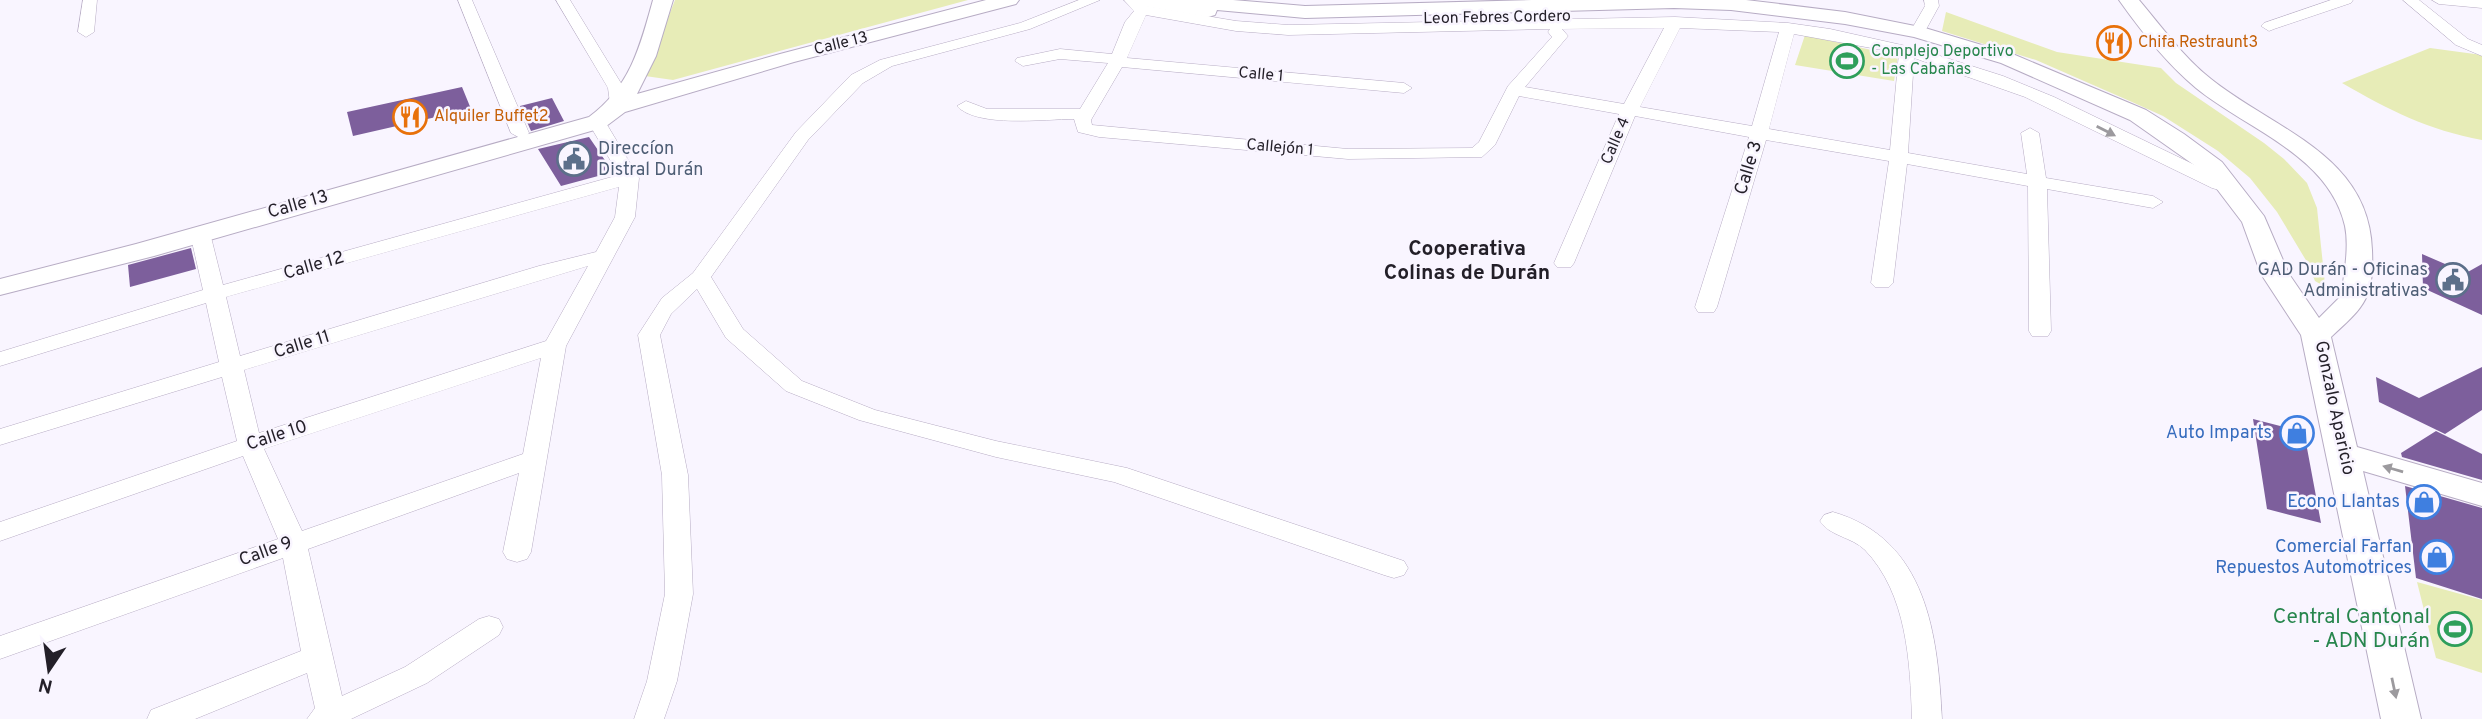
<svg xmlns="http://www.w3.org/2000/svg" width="2482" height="719" viewBox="0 0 2482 719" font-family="Overpass,sans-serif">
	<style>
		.green { fill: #e7ecb7 }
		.building { fill: #7d5f9c }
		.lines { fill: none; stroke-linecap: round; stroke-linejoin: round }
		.minor-casing { stroke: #b7acc4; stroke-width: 1 }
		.tertiary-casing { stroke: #b7acc4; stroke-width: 2 }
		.minor { fill: #fff; fill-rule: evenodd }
		.tertiary { fill: #fff; fill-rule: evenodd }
		.oneway { fill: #9c9a9e }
		.labels { text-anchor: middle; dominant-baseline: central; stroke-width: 5; stroke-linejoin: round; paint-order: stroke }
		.far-street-label { font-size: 16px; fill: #231f28; stroke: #f9f5ff }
		.far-food-label { font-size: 16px; fill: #c56008; stroke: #f9f5ff; text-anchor: start }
		.far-leisure-label { font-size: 16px; fill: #27864d; stroke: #f9f5ff; text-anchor: start }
		.service-label { font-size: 18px; fill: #4e5e75; stroke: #f9f5ff; text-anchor: start }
		.street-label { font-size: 18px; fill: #231f28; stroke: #f9f5ff }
		.shop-label { font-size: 18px; fill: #366cbe; stroke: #f9f5ff; text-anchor: end }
		.quarter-label { font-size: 21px; font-weight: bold; fill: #231f28; stroke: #f9f5ff }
		.near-leisure-label { font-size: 21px; fill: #27864d; stroke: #f9f5ff; text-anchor: end }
	</style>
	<rect width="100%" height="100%" fill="#f9f5ff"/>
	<path class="green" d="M675,0h293l-295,80 -28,-4z
		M1946,12l111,40 104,16 15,15 88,60 20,16 23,24 10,25 8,76 -3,1 -7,-4 -8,-19 -30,-50 -27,-34 -32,-27 -55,-35 -31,-14 -96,-42 -94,-29z
		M1805,35l93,21 -4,25 -99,-16z
		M2430,48l52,7v85c-54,-10 -93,-30 -140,-57z
		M2417,582l65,18v73l-46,-15z"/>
	<path class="building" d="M462,87l9,22 -118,27 -6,-24z
		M552,98l12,23 -33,10 -11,-25z
		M589,137l24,35 -52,14 -23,-37z
		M191,248l5,21 -66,18 -2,-22z
		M2422,254l44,19 16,-9v51l-59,-27z
		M2482,367v43l-37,24 -66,-32 -3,-25 43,21z
		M2253,419l51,13 17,91 -54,-14z
		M2436,431l46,23v26l-80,-23 -1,-4z
		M2405,486l77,22v91l-66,-21z"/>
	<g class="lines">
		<g class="minor-casing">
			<path id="minor" d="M83,0h14l-3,32 -8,5 -8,-5z
				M458,0h14l57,133 -3,4 -6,1 -9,-5z
				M556,0h14l54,88 2,19 -3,4h-12l-3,-23z
				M1079,0h21l-70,29 -138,37 -29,17 -55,57 -97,137 32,52 59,52 73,29 121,31 131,27 277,93 4,7 -4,7 -10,3 -10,-3 -270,-93 -118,-25 -137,-37 -73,-29 -60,-53 -29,-49 -26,25 -11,21 28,140 5,119 -16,87 -13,38h-30l13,-38 18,-87 -3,-119 -24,-140 24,-37 31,-25 103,-141 55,-57 29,-15 140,-37z
				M1124,0h16l7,6 89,15 52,4 387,-8 113,6 42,6 85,19 88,28 51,21 172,83 2,4 -9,6 -7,-2 -187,-91 -111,-39 -6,95 119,21 -6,-41 9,-5 9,5 7,45 107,18 10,6 -10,6 -106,-19 4,142 -3,5h-16l-3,-5 -1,-145 -121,-22 -14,119 -4,4h-14l-4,-4 18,-122 -123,-21 -49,167 -3,5h-16l-3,-5 54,-170 -114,-21 -61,147 -3,4h-14l-3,-4 65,-149 -100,-18 -24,49 -13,12 -134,2 -249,-22 -21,-5 -4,-13c-29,0 -97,9 -117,-13l9,-5 21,8h93l28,-46 -48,-4 -37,7 -8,-5 2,-3 43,-9 52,5 13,-32 9,-11zM1146,15l90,16 52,4 262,-6 -2,3 4,5 -44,49 -29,56 -7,6 -124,1 -256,-24 -1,-5 31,-53 282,26 8,-5 -8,-5 -277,-25zM1664,28l-40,76 -99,-17 43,-51 -6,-7zM1680,28l99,4 -27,94 -112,-19zM1794,34l105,19 -9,97 -121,-21z
				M1924,0h14l1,6 -16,29 -5,2 -8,-5 15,-26z
				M2331,0h22l-2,3 -77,26 -5,2 -8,-5 3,-3z
				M2403,0h16l49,39 14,6v11l-26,-11z
				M2432,0h50v8l-43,-4z
				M597,117l6,1 36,60 -4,39 -69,129 -35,206 -4,7 -10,3 -10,-3 -4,-7 16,-79 -211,76 34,147 63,-29 74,-48 10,-3 10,3 4,8 -4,8 -72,48 -76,36h-44l8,-11 -8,-35 -112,46h-48l4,-9 150,-59 -18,-93 -283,101v-23l278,-97 -35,-83 -243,85v-19l237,-81 -15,-64 -222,68v-16l219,-67 -13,-59 -206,63v-14l203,-62 -13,-57 3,-4h14l3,4 13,52 396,-110 -31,-53zM619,187l-4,30 -19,35 -57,14 -299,90 -14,-59zM588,266l-42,75 -287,92 -15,-63zM541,358l-18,96 -221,77 -38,-82z
				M1833,512c94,27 105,123 109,207h-30c-2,-58 -5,-125 -47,-169 -13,-13 -36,-14 -45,-29l4,-6z"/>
		</g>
		<g class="tertiary-casing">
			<path id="tertiary" d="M653,0h20l-17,56 -19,38 143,-40 206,-54h33l-3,4 -222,58 -169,50 -20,15 -451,129 -154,39v-16l136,-35 453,-127c41,-30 51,-70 64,-117z
				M1133,0h100l72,6 227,-6h214l99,12 80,16 90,27 131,55 38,24 38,28 42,54 25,58 30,44 21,-21 2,-8c3,-19 7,-44 3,-63 -16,-71 -99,-97 -149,-138 -29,-24 -55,-57 -77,-88h20c23,27 44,57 72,79 64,51 158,76 161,171 2,48 -7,56 -41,87l26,110 125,36v23l-119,-35 58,248h-40l-80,-384 -40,-61 -19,-52 -38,-50 -74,-52 -129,-57 -87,-26 -69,-13 -114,-14 -57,-2 -369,10 -88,-8 -2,5 -7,2 -65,-11z"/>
		</g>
		<use href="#minor" class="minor"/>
		<use href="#tertiary" class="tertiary"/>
	</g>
	<defs><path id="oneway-solid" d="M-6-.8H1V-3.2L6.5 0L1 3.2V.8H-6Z" transform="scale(1.75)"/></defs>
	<g class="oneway">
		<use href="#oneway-solid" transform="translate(2106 131) rotate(27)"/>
		<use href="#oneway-solid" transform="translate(2393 469) rotate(-164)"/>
		<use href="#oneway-solid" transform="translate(2394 688) rotate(78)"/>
	</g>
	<defs>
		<g id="restaurant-ring" transform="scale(1.75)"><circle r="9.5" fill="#f9f5ff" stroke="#e8710a" stroke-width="1.5"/><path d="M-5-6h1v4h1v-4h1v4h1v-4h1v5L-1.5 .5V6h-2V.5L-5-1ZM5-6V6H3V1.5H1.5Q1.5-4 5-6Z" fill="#e8710a"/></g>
		<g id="stadium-ring" transform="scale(1.75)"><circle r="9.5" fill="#f9f5ff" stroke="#2e9e5b" stroke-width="1.5"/><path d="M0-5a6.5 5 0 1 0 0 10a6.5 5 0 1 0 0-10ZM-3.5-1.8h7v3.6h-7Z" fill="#2e9e5b"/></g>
		<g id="civic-ring" transform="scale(1.75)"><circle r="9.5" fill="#f9f5ff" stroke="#5c6f8a" stroke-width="1.5"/><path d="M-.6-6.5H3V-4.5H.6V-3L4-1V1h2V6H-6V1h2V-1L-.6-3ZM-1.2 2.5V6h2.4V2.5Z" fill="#5c6f8a"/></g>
		<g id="shop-ring" transform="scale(1.75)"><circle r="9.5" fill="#f9f5ff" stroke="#3f7fe0" stroke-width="1.5"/><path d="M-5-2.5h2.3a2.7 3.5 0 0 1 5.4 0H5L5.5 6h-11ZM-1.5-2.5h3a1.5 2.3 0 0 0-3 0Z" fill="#3f7fe0"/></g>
	</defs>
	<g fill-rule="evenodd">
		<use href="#restaurant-ring" x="2114" y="43"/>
		<use href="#stadium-ring" x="1847" y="61"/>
		<use href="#restaurant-ring" x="410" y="117"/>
		<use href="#civic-ring" x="574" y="159"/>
		<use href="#civic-ring" x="2453" y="280"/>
		<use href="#shop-ring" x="2297" y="433"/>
		<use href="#shop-ring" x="2424" y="502"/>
		<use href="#shop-ring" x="2437" y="557"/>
		<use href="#stadium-ring" x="2455" y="629"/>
	</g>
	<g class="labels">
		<g class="far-street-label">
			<text transform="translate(1497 18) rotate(-1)">Leon Febres Cordero</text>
			<text transform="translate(841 44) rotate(-14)">Calle 13</text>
			<text transform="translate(1261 75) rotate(5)">Calle 1</text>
			<text transform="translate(1616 141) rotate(-67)">Calle 4</text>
			<text transform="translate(1280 148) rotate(5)">Callejón 1</text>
		</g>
		<g class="far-food-label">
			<text x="2138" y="43">Chifa Restraunt3</text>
			<text x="434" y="117">Alquiler Buffet2</text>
		</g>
		<g class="far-leisure-label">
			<text x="1871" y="52">Complejo Deportivo<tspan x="1871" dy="18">- Las Cabañas</tspan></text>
		</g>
		<g class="service-label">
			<text x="598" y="149">Direccíon<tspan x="598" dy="21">Distral Durán</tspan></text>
			<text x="2428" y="270" text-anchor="end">GAD Durán - Oficinas<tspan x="2428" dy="21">Administrativas</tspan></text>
		</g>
		<g class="street-label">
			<text transform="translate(1749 168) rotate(-73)">Calle 3</text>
			<text transform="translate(298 205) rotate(-16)">Calle 13</text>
			<text transform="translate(314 266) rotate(-16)">Calle 12</text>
			<text transform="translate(302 345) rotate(-17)">Calle 11</text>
			<text transform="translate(2334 408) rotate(78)">Gonzalo Aparicio</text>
			<text transform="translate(277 436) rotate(-18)">Calle 10</text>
			<text transform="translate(266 552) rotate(-20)">Calle 9</text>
		</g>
		<g class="shop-label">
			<text x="2272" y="433">Auto Imparts</text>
			<text x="2400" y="502">Econo Llantas</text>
			<text x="2412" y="547">Comercial Farfan<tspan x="2412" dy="21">Repuestos Automotrices</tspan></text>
		</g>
		<g class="quarter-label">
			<text x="1467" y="249">Cooperativa<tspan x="1467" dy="24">Colinas de Durán</tspan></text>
		</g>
		<g class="near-leisure-label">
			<text x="2430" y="617">Central Cantonal<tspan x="2430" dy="24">- ADN Durán</tspan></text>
		</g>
	</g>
	<g transform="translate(49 670) rotate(193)" stroke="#f9f5ff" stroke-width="5" paint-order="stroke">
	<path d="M0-5L12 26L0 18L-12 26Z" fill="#231f28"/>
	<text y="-10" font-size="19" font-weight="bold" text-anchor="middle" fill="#231f28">N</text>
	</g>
</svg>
